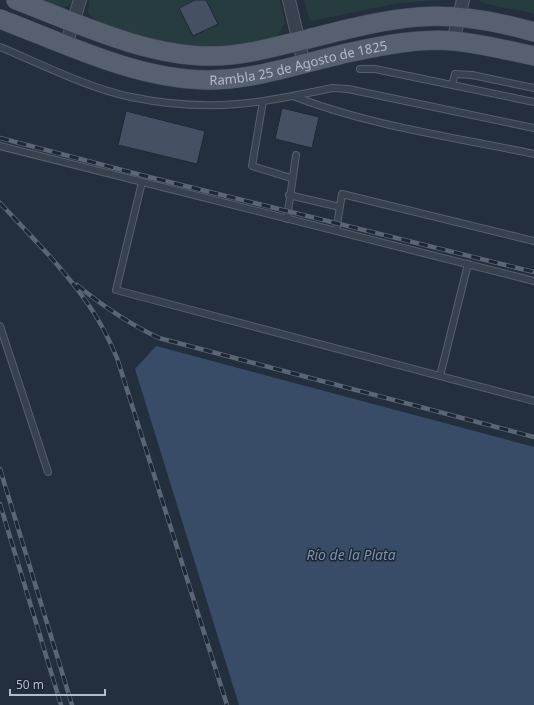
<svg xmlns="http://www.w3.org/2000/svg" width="534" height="705" viewBox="0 0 534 705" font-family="'Noto Sans',sans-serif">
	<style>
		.green { fill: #263c3f }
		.water { fill: #394c67 }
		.building { fill: #455162; stroke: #1f2835 }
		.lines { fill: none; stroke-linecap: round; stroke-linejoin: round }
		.service-casing { stroke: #565f6c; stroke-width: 8 }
		.minor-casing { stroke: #565f6c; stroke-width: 14 }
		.primary-casing { stroke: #414a57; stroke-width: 20 }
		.service { stroke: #38414e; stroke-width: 6 }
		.minor { stroke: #38414e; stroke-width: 12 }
		.primary { stroke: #56606e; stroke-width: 19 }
		.rail-casing { stroke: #5a6575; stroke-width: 4.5 }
		.rail { stroke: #1d2633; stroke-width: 3; stroke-dasharray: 9; stroke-linecap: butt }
		.labels { text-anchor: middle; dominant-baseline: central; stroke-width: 3; stroke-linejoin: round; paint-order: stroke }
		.street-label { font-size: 13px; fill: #b4bcc9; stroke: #1d2633 }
		.water-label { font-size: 14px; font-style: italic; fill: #7c92b1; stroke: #1d2633 }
	</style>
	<rect width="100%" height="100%" fill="#242f3e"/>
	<path class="green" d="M41,0h34c-9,13 -23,4 -34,0z
		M89,0h191l5,23 -7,12c-11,6 -26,8 -39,9 -44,6 -77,-1 -119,-15 -12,-4 -25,-6 -32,-17z
		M304,0h144l-49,3 -87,18 -3,-2z
		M478,0h56v14c-11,-4 -52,-9 -56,-14z"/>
	<path class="water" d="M156,346l378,101v258h-295l-104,-336z"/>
	<path class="building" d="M195,0h11l12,24 -25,12 -14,-28z
		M282,108l37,9 -7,31 -37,-9z
		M126,111l79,20 -8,33 -79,-19z"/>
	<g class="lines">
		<g class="service-casing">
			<path id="service" d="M0,47c41,17 88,41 131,50 34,7 71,10 106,7 32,-2 64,-10 96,-16l15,1 186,39
				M360,69h15l159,33
				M452,85l3,-11 17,1 62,13
				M293,96c77,30 161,41 241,58
				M263,101l-11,65 39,12
				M0,146l534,135
				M142,182l-26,108 418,111
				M289,195l51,12
				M287,219l9,-64
				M336,231l6,-37 192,47
				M0,326l48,146
				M440,376l28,-112"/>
		</g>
		<g class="minor-casing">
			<path id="minor" d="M289,0l15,64
				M453,41l10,-41
				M66,45l14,-45"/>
		</g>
		<g class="primary-casing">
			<g id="primary">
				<path d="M16,0c61,23 131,57 197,56 32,0 64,-10 95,-17 36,-9 72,-19 110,-22 39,-3 78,4 116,15"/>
				<path id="s1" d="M0,19c66,25 135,60 207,61 50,0 97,-18 145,-28 32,-7 69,-14 102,-11 27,3 54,9 80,15"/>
			</g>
		</g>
		<use href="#service" class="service"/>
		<use href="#minor" class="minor"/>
		<use href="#primary" class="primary"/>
		<g class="rail-casing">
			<path id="rail" d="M0,138l145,38 389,96
				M0,203c30,32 63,65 88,101 12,17 21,35 29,54l110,347
				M77,285c26,21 52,39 82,53l375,99
				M0,469l72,236
				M0,504l61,201"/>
		</g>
		<use href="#rail" class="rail"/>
	</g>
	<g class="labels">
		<g class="street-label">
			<text stroke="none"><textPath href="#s1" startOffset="310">Rambla 25 de Agosto de 1825</textPath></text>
		</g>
		<g class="water-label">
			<text x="351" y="554">Río de la Plata</text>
		</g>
	</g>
	<path d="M10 689v6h95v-6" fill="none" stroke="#b4bcc9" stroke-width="2"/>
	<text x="16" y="689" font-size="12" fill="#b4bcc9" stroke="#1d2633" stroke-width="3" paint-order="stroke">50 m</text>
</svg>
